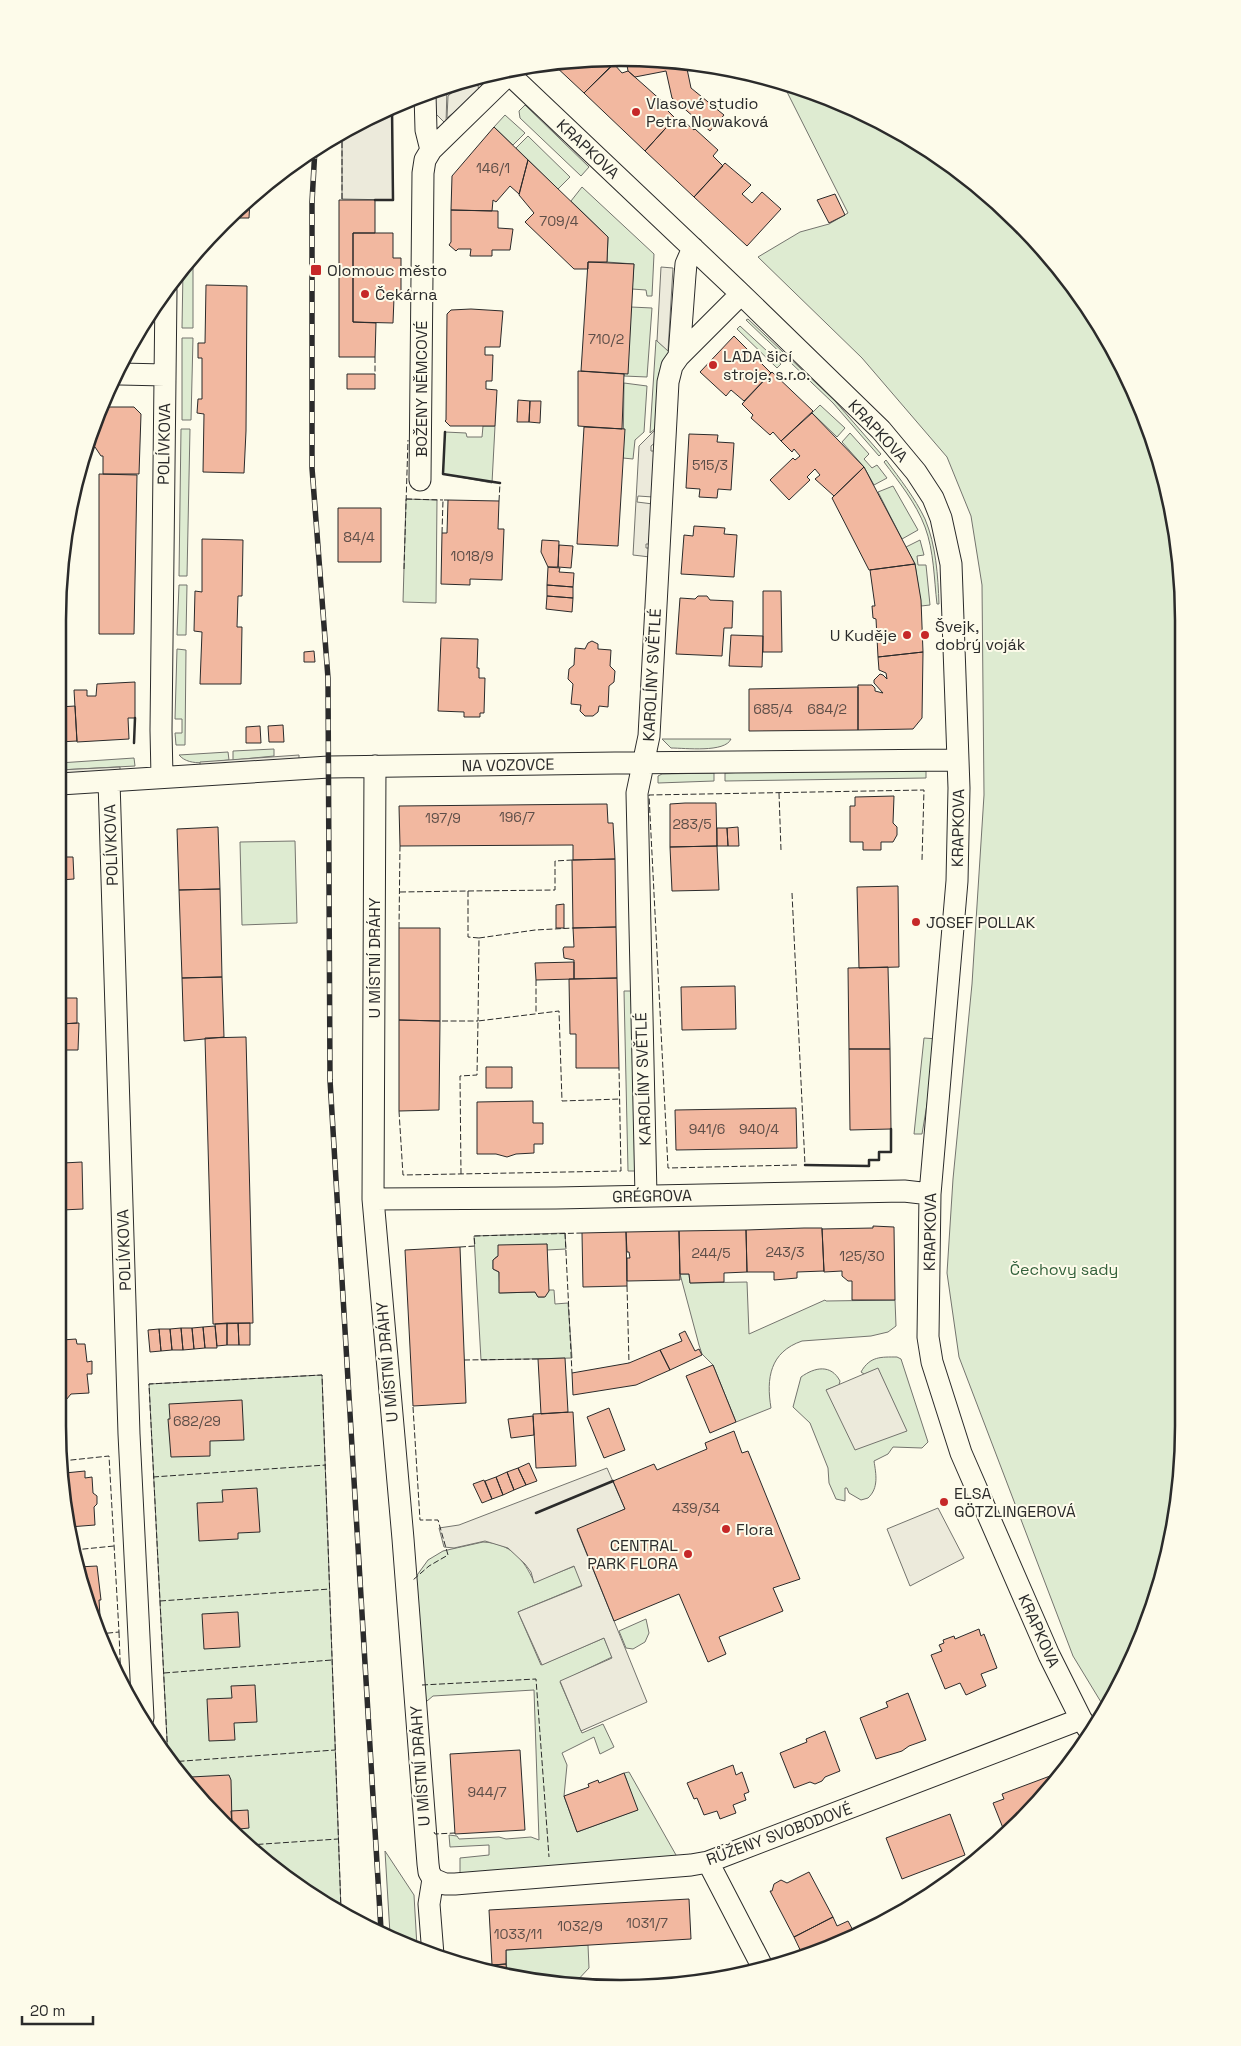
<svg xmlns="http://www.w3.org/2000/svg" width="1241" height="2046" viewBox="0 0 1241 2046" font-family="'Space Grotesk',sans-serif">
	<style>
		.green { fill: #deebd1; stroke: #74746e }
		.parking { fill: #eceadb; stroke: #74746e }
		.building { fill: #f2b8a0; stroke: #2b2b2b }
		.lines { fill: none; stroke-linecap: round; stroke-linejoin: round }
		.street-casing { stroke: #2b2b2b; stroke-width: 23 }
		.street { stroke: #fdfbea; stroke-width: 21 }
		.rail-casing { stroke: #2b2b2b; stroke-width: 5.5 }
		.rail { stroke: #fdfbea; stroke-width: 4; stroke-dasharray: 11; stroke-linecap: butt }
		.fence { stroke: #2b2b2b; stroke-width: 1; stroke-dasharray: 6 2.5; stroke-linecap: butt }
		.wall { stroke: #2b2b2b; stroke-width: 2.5 }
		.poi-dot { fill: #c62828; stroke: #fdfbea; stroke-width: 2 }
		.labels { text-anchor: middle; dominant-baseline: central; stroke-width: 4; stroke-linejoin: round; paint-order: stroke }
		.number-label { font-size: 14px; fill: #5d4e48 }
		.poi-label { font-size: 16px; fill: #2b2b2b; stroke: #fdfbea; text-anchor: start }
		.street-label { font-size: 16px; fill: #2b2b2b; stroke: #fdfbea }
		.park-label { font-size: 16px; fill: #34623c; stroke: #fdfbea }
		.rim { fill: none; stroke: #2b2b2b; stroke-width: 2.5 }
	</style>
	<rect width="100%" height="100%" fill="#fdfbea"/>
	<path class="green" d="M783,84l53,16 98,53 110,96 64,90 46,101 28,143v880l-28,144 -50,100 -31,-51 -114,-299 -12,-84 6,-94 19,-195 12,-189 -2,-210 -11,-69 -24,-59 -85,-99 -104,-101 42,-25 29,-8 19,-11z
		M525,105l64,62 -8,9 -61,-58 -1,-7z
		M505,115l20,18 -12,12 -19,-18z
		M528,136l42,41 -12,12 -42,-41z
		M582,187l72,67 -2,42h-5l-1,-6 -14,-1 2,-25 -27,-2 1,-25 -37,-36z
		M193,258v70h-11l1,-58z
		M631,307l21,1 -5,69 -23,-1z
		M748,319l87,82 46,53 -2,2 -46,-53 -87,-83z
		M740,326l41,38 -4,4 -40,-39z
		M182,338h11l-2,82h-9z
		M656,340l15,13 -12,20 -2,54 -7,6z
		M624,383l23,3 -3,46 -9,8 -2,19 -10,-1z
		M820,405l25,23 -8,9 -25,-24z
		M483,426h12l-3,57 -49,-9 2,-42 21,1 1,4h15z
		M181,429h9l-3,147h-8z
		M850,433l19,21 -5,5 8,9 5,-3 10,13 -13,7 -10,-18 -22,-25z
		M886,460c14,19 29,38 39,59 11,26 13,57 14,85h-2c-3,-25 -3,-53 -12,-77 -9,-24 -26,-45 -41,-65z
		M893,486l25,44 -16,9 -24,-47z
		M406,499l31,1 -1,103 -33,-1z
		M920,540l4,15 -7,1 1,9h8l4,40 -9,1 -6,-42 -9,-17z
		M179,585h8l-1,50h-9z
		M177,649l9,1 -1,95h-9l-1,-12h7v-14h-7z
		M662,739h69c-6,14 -46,9 -60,9z
		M274,749v7l-41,4v-9z
		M228,752l1,8c-15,1 -39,8 -50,-5z
		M134,758l1,8 -76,4v-7z
		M767,771h159v7l-201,3v-8z
		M714,773v8l-56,2v-7l4,-2z
		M295,841l2,82 -55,2 -2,-83z
		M624,991h9l3,180h-8z
		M924,1038l14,1 -16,95h-8z
		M565,1233l1,16 -19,1v-6l-51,13 -3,3v9l6,3 1,21 35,-1 3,5h6l5,-7h5l1,14 13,-1 4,55 -91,2 -7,-124z
		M680,1274h9l1,9 57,-1 2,52 76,-34 1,1 69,-1 1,26 -8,6 -17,4 -69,5c-32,11 -36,37 -31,67l-35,14 -23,-57 -11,-11 -3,-9z
		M897,1357l4,2 27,83 -6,6 -29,-1 -5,7 -14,7c2,13 5,27 -6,37l-7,2 -12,-7 -2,-5h-2v13l-9,-2 -7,-16 -1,-15 -18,-45 -17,-16 8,-30c14,-10 30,-13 39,4l-1,4 -13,5 80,41 -28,-62 -14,5 -3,-2c9,-16 20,-15 36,-15z
		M322,1375l19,535 -34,-17 -84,-69 -49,-56 -6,-8 -19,-376z
		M483,1542c27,1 41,17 51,40l41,-16 8,19 -65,27 23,53 63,-27 8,19 -52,25 22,51 21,-9 11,23 -14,7 -6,-17 -32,16 5,12 -3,31 13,36 60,-22 -13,-37 5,-1 47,83 1,4 -217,18v-19l29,-3v-10l-39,2 -1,-12 8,1 2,3 40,-2 7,2 25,-2 8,3 -5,-150 -101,6 -6,5 -6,-2 -6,-121 13,-18 15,-9z
		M646,1619l3,14 -4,9 -12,7 -7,-1 -7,-17z
		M385,1851l29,44 3,52 -27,-13z
		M588,1945l1,23 -15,16 -67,-7 -1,-27z"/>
	<path class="parking" d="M477,79l2,13 -32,26 1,-22 15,-13z
		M447,88l-1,36 -14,-14 1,-18z
		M392,107l1,93 -51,-1v-65z
		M661,267l12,1 -5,83 -11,-10z
		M657,428l-1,14 -5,4v5h5l-3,46 -15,-1 -1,6 16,2 -3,40h-4v4h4v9l-17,-2 6,-109z
		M299,755v8l-99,6v-7z
		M120,767v7l-60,4 -1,-8z
		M878,1368l29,63 -52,19 -29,-60z
		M607,1468l18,41 -48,21 70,172 -66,29 -21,-50 52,-23 -8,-20 -62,27 -24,-53 64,-26 -8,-20 -40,17 -3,-11 -6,-8 -17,-16 -23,-7 -31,7 -10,-1 -5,-19 20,-3z
		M938,1508l26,50 -54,28 -23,-57z"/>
	<path class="building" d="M613,58l3,3 -32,32 -31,-29z
		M626,59l60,5 5,24 33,27 -14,16 -38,-33 -6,-27 -31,6 -7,-6z
		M614,64l8,9 6,-2 17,15 19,17 -2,2 13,13 -30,33 -61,-58z
		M674,119l5,5 3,-4 12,10 1,-1 23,21 -5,6 10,10 -29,31 -49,-46z
		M494,127l34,33 -9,34 -9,-8 -14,16 -3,-2 -1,11 -41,-1 1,-34z
		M528,160l80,77 -1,25h-19v7h-14l-49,-47 9,-9 -15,-18z
		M725,163l26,22 -9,9 10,9 10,-11 19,17 -34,37 -53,-49z
		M835,194l10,21 -16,8 -12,-23z
		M250,200l-1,18h-21z
		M339,200h36v33h-22v89l23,1 -1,34h-36z
		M451,210l47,1v17l15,1 -3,21h-18v6h-22l1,-7h-13l-2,2 -7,-6 2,-3z
		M353,233h40v25h8v40h-7l-1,25 -40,-1z
		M588,262l46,2 -6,110 -47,-3z
		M206,285l41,1 -1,145 -2,42 -41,-1 1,-58 -7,-1 1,-14h4v-41h-4v-15h7z
		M471,309l32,2 -3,36h-15v8h8l-1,26h-6v8l11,1 -2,36h-45l-5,-5 1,-1 1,-106 4,-4z
		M141,330v12l-3,3h-4z
		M734,336l37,37 -27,28 -13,-11 -5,6 -26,-24z
		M578,371l46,3 -2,55 -44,-3z
		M772,372l41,39 -32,30 -8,-9 -3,3 -19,-17 2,-3 -11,-11z
		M347,374h28v15h-28z
		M518,400l12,1 -1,21h-12z
		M530,401h11l-1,22 -11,-1z
		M103,407h31l7,7 -2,60h-36v-18h-2l-6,-9h-4l-2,6h-4l2,-14z
		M812,413l52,54 -30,29 -19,-17 5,-4 -5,-6 -8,8 3,3 -21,20 -19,-20 23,-22 2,2 5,-4 -6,-7 -2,3 -11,-11z
		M584,427l41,2 -7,117 -41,-2z
		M689,434l29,1 -1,7 17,1 -3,47 -13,-1 -1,9 -18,-1 1,-8 -14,-1z
		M864,467l40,76 11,21 -46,6 -37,-72z
		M99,474l38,1 -3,159h-35z
		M448,500l51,1 -1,28h6l-2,51 -32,-1v6l-29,-1 1,-51h5z
		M338,508h43v54h-43z
		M694,526l31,2 -1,6 13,1 -3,42 -53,-3 3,-39 9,1z
		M202,539l41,1 -1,56h-4l-1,31h5l-1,57h-41l2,-52 -8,-1 1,-40 7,1z
		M542,540l17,1 -1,26h-10l-7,-15z
		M559,545l14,1 -2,22 -13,-1z
		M915,564l6,36 2,52 -45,5 -2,-38 -3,-1 -1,-12h3l-5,-36z
		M548,567l12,1 -1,4 15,1 -1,14 -26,-2z
		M547,585l26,2v11l-26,-2z
		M763,591h18l1,61h-19z
		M547,596l26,2 -1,14 -26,-3z
		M698,596h9l3,4 23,1 -1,27h-8l-2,28 -46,-2 4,-56 15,1z
		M731,635l32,1 -1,31 -33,-1z
		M441,638l37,1 -1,29h2v10h6l-1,35h-4v4h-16v-5l-26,-1z
		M592,641l6,3v5l13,1 -1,16 5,5 -1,11 -5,4 -1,21 -9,-1 -1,6 -5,4h-8l-5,-5 1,-6 -10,-1 2,-20 -5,-5 1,-10 5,-4 1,-17 10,1 3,-6z
		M314,651l1,11h-11v-10z
		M923,652l-1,66 -9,11 -55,1v-45h14l3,3v3l8,2 -9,-10v-3l6,-6 3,1 4,4 -1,-6 -7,-3 -1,-13z
		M135,682v36h-7l1,21 -52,3 -3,-52h13v6h9l1,-12z
		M858,687v43l-109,1v-42z
		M75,706l2,35 -18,1v-35z
		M283,725l1,17h-15l-1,-16z
		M260,726l1,17h-15v-16z
		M894,796l-1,27 4,4v8l-4,7h-12v8h-18v-8h-13v-36h5v-9z
		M685,803h31l1,43 -47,1v-43z
		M607,804l1,19h5l2,36 -42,1v-15l-173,1 -1,-40z
		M60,827h4l1,30h8l1,22 -14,1z
		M218,827l2,62 -41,1 -2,-61z
		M738,827l1,19h-11l-1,-18z
		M717,828h10l1,18h-11z
		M717,846l2,44 -47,1 -2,-44z
		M615,859l1,68 -43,1 -1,-68z
		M898,886l1,81 -40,1 -2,-81z
		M220,889l2,88 -40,1 -3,-88z
		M564,904v24h-8v-23z
		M616,927l1,51 -43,1v-19l-10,-2 -1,-9 1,-2h10l-1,-19z
		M399,928h41v93l-41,-1z
		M574,962v17l-38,1 -1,-17z
		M888,967l2,82h-41l-1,-81z
		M222,977l2,60 -40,4 -2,-63z
		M617,978l2,90h-43v-34h-6l-1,-55z
		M735,986l1,43 -54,1 -1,-43z
		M60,992h4l1,6h12v25l-17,1z
		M399,1020l41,1 -1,89 -40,1z
		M79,1023l-1,27h-16l-1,10 -1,-36z
		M246,1037l7,286 -38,1h-2l-8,-286z
		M849,1049h41l1,80 -41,1z
		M486,1067h26v21h-26z
		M533,1101v22h10v21h-9v9l-18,1 -9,3 -11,-3h-19v-52z
		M796,1108l1,40 -121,2 -1,-40z
		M61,1156h2v7l19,-1 1,47 -21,1 -1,-1z
		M873,1226l21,1 1,73h-43v-19h-4l-6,-5v-5l-18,1 -2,-43 51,-1z
		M804,1228h18l2,43 -27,1v6l-23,2v-8h-27l-1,-42z
		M746,1230l1,42 -23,1v9l-34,1 -1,-9h-9l-1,-43z
		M679,1231l1,49 -53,1v-23h3l-1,-6h-2l-1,-20z
		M626,1232l1,54 -44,1 -1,-54z
		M547,1244l2,47 -4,6h-7l-3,-5 -36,1v-21l-6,-3v-9l5,-4v-11z
		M460,1247l6,156 -53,3 -8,-156z
		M227,1323h11l1,22h-12z
		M227,1323v22l-10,1 -2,-22z
		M238,1323h12v22h-11z
		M215,1326l2,22h-12l-2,-21z
		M203,1327l2,21 -11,1 -2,-21z
		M181,1328l2,22h-11l-2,-21z
		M181,1328h11l2,21 -11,1z
		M159,1329l2,22 -11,1 -2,-22z
		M159,1329h11l2,21 -11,1z
		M685,1331l10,20 4,-2 3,6 -32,15 -10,-20 22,-9 -3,-7z
		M76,1339l1,5h8l2,18 5,-1v13h-5l2,19 -18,1 -5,6h-4v-60z
		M660,1350l10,20 -34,15 -63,10 -1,-22 57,-10z
		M565,1358l3,54 -27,2 -3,-55z
		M713,1365l23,57 -26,11 -24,-57z
		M242,1400l2,40 -34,1v15l-39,1 -3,-38h2l-1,-15z
		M609,1408l16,42 -21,8 -17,-41z
		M573,1412l3,54 -40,2 -3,-54z
		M533,1416l1,19 -23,3 -3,-19z
		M734,1431l8,22 6,-2 52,128 -27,9 10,23 -64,26 7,17 -18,8 -29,-68 -65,27 -37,-92 48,-20 -12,-28 41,-17 3,6 50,-21 -2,-6z
		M529,1463l8,18 -11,4 -8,-17z
		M518,1468l8,17 -12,5 -7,-18z
		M85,1471v7l7,-1 1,16 4,3v8l-3,3 1,18 -26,2 -7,-28v-20h4l-1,-6z
		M507,1472l7,18 -11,5 -7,-18z
		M496,1477l7,18 -11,4 -7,-18z
		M484,1480l8,19 -10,4 -9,-19z
		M257,1488l3,44 -22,1v6l-39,2 -2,-38 26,-1 -1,-12z
		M97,1566l4,34h-2l1,16 -8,1 -5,-11 -9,-39z
		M238,1612l2,35 -36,2 -2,-35z
		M979,1629l2,7 3,-2 13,34 -16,6 5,12 -20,9 -6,-12 -15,6 -14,-34 11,-4 -3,-6 5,-2 -1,-3 11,-4 1,3z
		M255,1685l2,37 -23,1 1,17 -26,1 -2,-42 25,-1 -1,-12z
		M908,1693l18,47 -17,6 -7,5 -26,8 -16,-41 28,-11 -2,-5z
		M825,1731l15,40 -15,6 -3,4 -7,3 -5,-2 -16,6 -14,-35 27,-11 -1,-3z
		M520,1750l5,80 -70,4 -5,-80z
		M733,1765l3,10 6,-3 7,20 -5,2 2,6 -13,5 3,8 -16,6 -3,-8 -13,4 -7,-17 -3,1 -7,-16z
		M624,1773l14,37 -61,22 -13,-36 25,-9 -1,-3 10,-4 1,3z
		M229,1775l2,5 1,44 -8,1 -37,-42 4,-6z
		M1050,1776l6,2 -37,45 -4,4 -1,-3 -11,4 -10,-25 11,-4 -2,-5z
		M248,1810l1,18 -19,2 -6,-5 8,-1 -1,-13z
		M950,1814l15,41 -63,24 -16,-41z
		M809,1872l24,45 -39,20 -24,-46h2l2,-7 7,-4 6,3z
		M689,1899l2,40 -185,11v14l-14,1 -3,-55z
		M833,1917l4,9 11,-5 8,15 -52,22 -10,-21z
		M506,1964l1,13 -15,-4v-8z"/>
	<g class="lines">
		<g class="street-casing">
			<path id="street" d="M505,70l232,220 144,140 35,42 17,26 8,20 10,46 8,224 -2,93 -27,313 -2,143 4,25 29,91 88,202 32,64 10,14
				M425,94l1,36 5,20
				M679,356l6,-81 1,-11 7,-16
				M120,374l45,1
				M420,480l3,-307 2,-13 6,-10 78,-76
				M375,766l-2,433 30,340 25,325 1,8 4,7 -4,25 4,51
				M162,777l-1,-47 5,-439
				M109,781l20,653 14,284
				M60,784l269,-17 286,-4 342,-3
				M646,1196l-9,-403 12,-57 19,-354 4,-16 7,-10 62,-62
				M373,1199l183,-1 348,-7 26,3
				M708,1862l55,106
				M433,1879l12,5h10l236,-19 17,-3 373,-143"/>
		</g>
		<use href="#street" class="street"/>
		<g class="rail-casing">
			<path id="rail" d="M315,148l-3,54v266l16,210 2,402 51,850"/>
		</g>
		<use href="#rail" class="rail"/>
		<path class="fence" d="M342,199v-65
			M375,357v17
			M406,499l37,1
			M499,501l1,-18
			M442,533l1,-33h5
			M404,569l4,-129
			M779,793l2,57
			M468,891l87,-1v-29l17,-1
			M400,892l68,-1v46l11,1 -1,83h-38
			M792,893l13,272
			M399,928l1,-82
			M479,938l56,-8 38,-2
			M536,980v34
			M399,1111l4,64 218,-4 -2,-103
			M797,1165l-129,3 -19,-373 275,-5 -2,70
			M461,1174l-1,-98 17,-1 1,-54 81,-10 3,90 58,-2
			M565,1233l7,140
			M460,1247l15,-1 -1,-10 108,-3
			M627,1286l2,77
			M464,1360l74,-1
			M413,1407l7,113h18l10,35 -19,11 -16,14
			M62,1461l47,-5 10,176 -20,2
			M153,1477l173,-12
			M74,1550l40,-4
			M160,1601l170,-12
			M119,1632l2,52
			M164,1673l168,-13
			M422,1685l114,-6 13,178
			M168,1759l-19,-375 173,-9 19,535
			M170,1762l165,-12
			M434,1832l1,2 20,-1
			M249,1845l89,-6"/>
		<path class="wall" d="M375,200h18l-1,-93
			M445,432l-2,42 57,9
			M134,743l1,-25
			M805,1165l64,1v-6h10v-8h12v-23
			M536,1513l77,-32"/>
	</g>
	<g class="poi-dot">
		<circle cx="636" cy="112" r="5"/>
		<rect x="310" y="264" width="12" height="12" rx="2.5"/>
		<circle cx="365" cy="294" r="5"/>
		<circle cx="713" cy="365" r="5"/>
		<circle cx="907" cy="635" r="5"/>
		<circle cx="925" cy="635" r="5"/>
		<circle cx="916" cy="922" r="5"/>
		<circle cx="944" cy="1502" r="5"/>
		<circle cx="726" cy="1529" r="5"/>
		<circle cx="688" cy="1554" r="5"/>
	</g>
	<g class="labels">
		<g class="number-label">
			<text x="493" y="168">146/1</text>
			<text x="559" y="221">709/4</text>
			<text x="606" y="339">710/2</text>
			<text x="710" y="465">515/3</text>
			<text x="359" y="537">84/4</text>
			<text x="472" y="556">1018/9</text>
			<text x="773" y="709">685/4</text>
			<text x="827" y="709">684/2</text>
			<text x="517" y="817">196/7</text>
			<text x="443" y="818">197/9</text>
			<text x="692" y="824">283/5</text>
			<text x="707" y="1129">941/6</text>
			<text x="759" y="1129">940/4</text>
			<text x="785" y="1252">243/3</text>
			<text x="711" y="1253">244/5</text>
			<text x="862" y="1256">125/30</text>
			<text x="197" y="1421">682/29</text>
			<text x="696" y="1508">439/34</text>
			<text x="487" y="1792">944/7</text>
			<text x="647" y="1923">1031/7</text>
			<text x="580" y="1926">1032/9</text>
			<text x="518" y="1934">1033/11</text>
		</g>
		<g class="poi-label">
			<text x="646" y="103">Vlasové studio<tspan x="646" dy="18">Petra Nowaková</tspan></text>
			<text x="327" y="270">Olomouc město</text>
			<text x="375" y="294">Čekárna</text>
			<text x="723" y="356">LADA šicí<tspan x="723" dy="18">stroje, s.r.o.</tspan></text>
			<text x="935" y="626">Švejk,<tspan x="935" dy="18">dobrý voják</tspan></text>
			<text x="897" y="635" text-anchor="end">U Kuděje</text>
			<text x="926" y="922">JOSEF POLLAK</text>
			<text x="954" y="1493">ELSA<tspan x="954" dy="18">GÖTZLINGEROVÁ</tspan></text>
			<text x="736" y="1529">Flora</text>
			<text x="678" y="1545" text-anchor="end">CENTRAL<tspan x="678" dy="18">PARK FLORA</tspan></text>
		</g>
		<g class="street-label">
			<text transform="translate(588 149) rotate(43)">KRAPKOVA</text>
			<text transform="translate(421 389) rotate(-90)">BOŽENY NĚMCOVÉ</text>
			<text transform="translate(878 431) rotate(47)">KRAPKOVA</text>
			<text transform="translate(164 444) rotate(-89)">POLÍVKOVA</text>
			<text transform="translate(652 675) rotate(-87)">KAROLÍNY SVĚTLÉ</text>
			<text transform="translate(508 765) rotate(-1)">NA VOZOVCE</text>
			<text transform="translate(958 828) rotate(-89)">KRAPKOVA</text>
			<text transform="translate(111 845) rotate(-92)">POLÍVKOVA</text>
			<text transform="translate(374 958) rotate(-90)">U MÍSTNÍ DRÁHY</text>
			<text transform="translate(643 1079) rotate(-92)">KAROLÍNY SVĚTLÉ</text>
			<text transform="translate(652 1196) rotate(-1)">GRÉGROVA</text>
			<text transform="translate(930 1232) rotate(-89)">KRAPKOVA</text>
			<text transform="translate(124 1250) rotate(-92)">POLÍVKOVA</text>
			<text transform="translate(387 1362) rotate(-95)">U MÍSTNÍ DRÁHY</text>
			<text transform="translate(1039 1631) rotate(66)">KRAPKOVA</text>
			<text transform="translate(420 1766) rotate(-94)">U MÍSTNÍ DRÁHY</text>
			<text transform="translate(779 1834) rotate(-20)">RŮŽENY SVOBODOVÉ</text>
		</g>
		<g class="park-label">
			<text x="1064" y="1269">Čechovy sady</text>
		</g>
	</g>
	<path d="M0 0H1241V2046H0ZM620 66H621A554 554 0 0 1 1175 620V1426A554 554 0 0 1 621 1980H620A554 554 0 0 1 66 1426V620A554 554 0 0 1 620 66Z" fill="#fdfbea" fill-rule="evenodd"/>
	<path class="rim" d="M620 66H621A554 554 0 0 1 1175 620V1426A554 554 0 0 1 621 1980H620A554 554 0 0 1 66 1426V620A554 554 0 0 1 620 66Z"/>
	<path d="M22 2016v8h71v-8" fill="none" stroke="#2b2b2b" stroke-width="2.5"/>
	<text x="30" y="2016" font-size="15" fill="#2b2b2b" stroke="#fdfbea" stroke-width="4" paint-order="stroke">20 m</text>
</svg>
